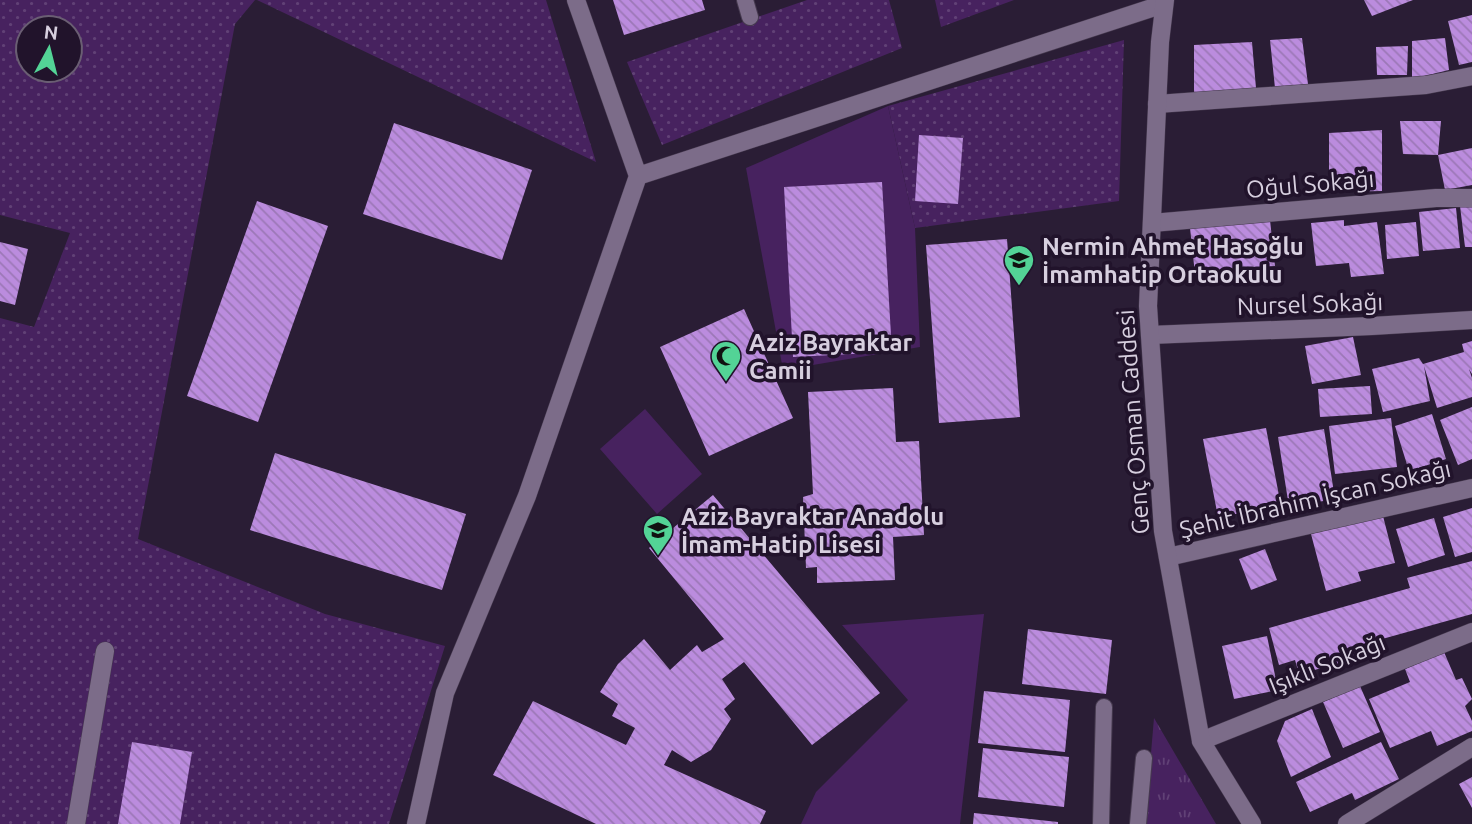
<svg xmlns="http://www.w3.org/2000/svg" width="1472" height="824" viewBox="0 0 1472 824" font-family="Ubuntu,sans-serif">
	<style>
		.grass { fill: url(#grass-dots); fill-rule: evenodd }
		.park { fill: url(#park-tufts) }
		.pitch { fill: #47225f }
		.building { fill: url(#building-back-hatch) }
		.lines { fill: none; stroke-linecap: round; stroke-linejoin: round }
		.service-casing { stroke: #463a4f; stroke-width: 18 }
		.minor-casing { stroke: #463a4f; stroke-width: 19 }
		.tertiary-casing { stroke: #463a4f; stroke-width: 19 }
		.service { stroke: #7c6c89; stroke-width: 16 }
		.minor { stroke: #7c6c89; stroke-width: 18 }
		.tertiary { stroke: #7c6c89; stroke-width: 18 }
		.labels { text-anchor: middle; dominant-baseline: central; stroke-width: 7; stroke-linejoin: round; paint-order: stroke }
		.street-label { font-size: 24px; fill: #d7cfdf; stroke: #21132b }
		.poi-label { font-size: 24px; font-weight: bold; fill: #d7cfdf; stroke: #21132b; text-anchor: start }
	</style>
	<defs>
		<pattern id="grass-dots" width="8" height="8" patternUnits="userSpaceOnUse" patternTransform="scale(1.75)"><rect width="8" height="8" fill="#47225f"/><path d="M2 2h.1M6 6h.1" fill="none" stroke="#614176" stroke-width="1.8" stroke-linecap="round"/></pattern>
		<pattern id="park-tufts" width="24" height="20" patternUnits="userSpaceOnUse" patternTransform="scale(1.75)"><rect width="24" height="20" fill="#47225f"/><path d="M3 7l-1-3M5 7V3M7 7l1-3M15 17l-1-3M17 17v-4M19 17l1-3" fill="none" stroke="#614176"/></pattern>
		<pattern id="building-back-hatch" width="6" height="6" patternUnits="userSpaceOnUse" patternTransform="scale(1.75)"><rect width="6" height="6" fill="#bb8cde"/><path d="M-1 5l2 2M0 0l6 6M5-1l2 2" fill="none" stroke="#9c78b7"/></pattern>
	</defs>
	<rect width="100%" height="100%" fill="#2a1d35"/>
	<path class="grass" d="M0,0h255l-20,24 -97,515 187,75 120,32 -56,178h-389v-506l34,9 36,-94 -70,-18zM28,28h42v42h-42z
		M257,0h289l50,162z
		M807,0h82l13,48 -240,97 -35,-83z
		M935,0h79l-73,27z
		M1124,40l-5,161 -204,27 -27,-122z"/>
	<path class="park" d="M1154,718l62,106h-71z"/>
	<path class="pitch" d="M888,106l27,122 5,119 -137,23 -37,-202z
		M645,409l57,65 -45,40 -57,-65z
		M984,614l-24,210h-159l15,-32 92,-92 -66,-75z"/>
	<path class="building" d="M613,0h89l3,10 -81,25z
		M1364,0h49l-41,16z
		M1472,15v47l-13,3 -11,-44z
		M1302,38l6,46 -33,4 -5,-48z
		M1445,38l4,32 -37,9v-38z
		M1252,42l4,46 -62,8v-51z
		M1408,46l-1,29h-30l-1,-28z
		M1400,121h41l-3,34 34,-7v37l-27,5 -7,-35 -35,-1z
		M394,123l138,47 -30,90 -139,-46z
		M1382,130v61l-53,1v-59z
		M919,135l44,3 -5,66 -43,-3z
		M882,182l10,170 -99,5 -9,-170z
		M257,201l71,25 -70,196 -71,-26z
		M1472,205v42h-7l-5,-41z
		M1456,208l4,40 -37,3 -4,-39z
		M1270,220l5,46 -80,8 -5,-46z
		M1344,220v6l33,-4 7,52 -33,3 -2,-14 -33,3 -5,-43z
		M1416,222l3,34 -32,3 -2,-34z
		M1007,239l13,178 -81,6 -13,-178z
		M0,242l28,7 -13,56 -15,-4z
		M744,309l49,109 -84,38 -49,-109z
		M1353,337l8,38 -49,9 -7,-38z
		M1472,341v33l-3,-5 3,9v19l-35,11 -13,-42 6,35 -47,11 -11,-43 47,-11 4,6 41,-12 -2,-8z
		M1370,386l2,28 -52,3 -2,-28z
		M893,388l3,54 23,-1 5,94 -31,2 2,43 -78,3v-16l-11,1 -3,-71 10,-3 -5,-102z
		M1472,407v52l-14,6 -18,-45z
		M1432,414l14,45 -37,12 -14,-45z
		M1391,418l6,49 -62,7 -6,-48z
		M1266,428l15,78 -63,11 -15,-78z
		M1324,429l11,70 -46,8 -11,-70z
		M275,453l191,61 -24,76 -192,-60z
		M713,495l167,198 -68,52 -68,-83 -22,17 13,20 -11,10 7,10 -20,31 -20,12 -19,-12 -8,15 102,46 -6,13h-164l-103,-49 40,-74 93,44 9,-17 -23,-12 6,-12 -18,-12 18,-28 26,-25 26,31 27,-25 5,7 22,-13 -75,-91z
		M1472,508v44l-17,5 -12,-40z
		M1383,516l12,47 -37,9 3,9 -35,10 -15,-57z
		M1434,518l11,37 -37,12 -12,-38z
		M1265,549l12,31 -26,10 -12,-31z
		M1472,561v53l-115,32 3,12 -61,16 -4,-14 -16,5 -10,-37 141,-40 -3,-10z
		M1028,629l84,11 -6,54 -84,-10z
		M1267,636l11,54 -44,9 -12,-53z
		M1444,652l12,28 6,-2 10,21 -7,7 7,15v10l-35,15 -6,-15 -41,17 -21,-49 41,-17 -5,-13z
		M1360,686l20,46 -37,16 -20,-46z
		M984,691l86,9 -5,52 -87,-9z
		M1312,709l19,48 -40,20 -14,-36 8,-20z
		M132,742l60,10 -12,72h-62z
		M1381,742l18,37 -44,21 -3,-7 -42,19 -14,-30z
		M983,748l86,9 -5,50 -86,-10z
		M1472,777v31l-13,-24z
		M974,813l84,9v2h-85z"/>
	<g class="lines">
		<g class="service-casing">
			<path id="service" d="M745,0l5,17
				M1101,824l3,-117
				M1138,824l6,-66"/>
		</g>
		<g class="minor-casing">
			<path id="minor" d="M576,0l62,176
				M1157,104l269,-19 46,-9
				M1152,223l284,-25h36
				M1150,335l222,-9 100,-6
				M1168,557l304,-69
				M1201,741l271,-109
				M76,824l29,-173
				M416,824l29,-131 82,-197 111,-320 526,-172
				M1347,824l125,-77"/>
		</g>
		<g class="tertiary-casing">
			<path id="tertiary" d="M1165,0l-5,42 -12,264 15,225 38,210 51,83"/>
		</g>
		<use href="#service" class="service"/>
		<use href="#minor" class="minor"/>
		<use href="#tertiary" class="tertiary"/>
	</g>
	<defs>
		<g id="school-pin" transform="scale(1.575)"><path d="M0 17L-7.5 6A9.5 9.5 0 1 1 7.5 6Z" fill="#53d396" stroke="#21132b"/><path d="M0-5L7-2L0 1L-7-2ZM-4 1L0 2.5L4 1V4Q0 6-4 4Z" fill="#111"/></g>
		<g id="mosque-pin" transform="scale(1.575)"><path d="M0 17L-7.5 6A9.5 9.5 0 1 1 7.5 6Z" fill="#53d396" stroke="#21132b"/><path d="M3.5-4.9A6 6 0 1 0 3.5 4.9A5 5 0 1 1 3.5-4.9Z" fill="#111"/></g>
	</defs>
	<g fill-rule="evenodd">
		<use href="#school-pin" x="1019" y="260"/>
		<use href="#mosque-pin" x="726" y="356"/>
		<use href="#school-pin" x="658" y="530"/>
	</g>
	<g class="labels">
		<g class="street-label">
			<text transform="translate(1310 184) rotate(-5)">Oğul Sokağı</text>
			<text transform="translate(1310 304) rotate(-2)">Nursel Sokağı</text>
			<text transform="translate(1133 422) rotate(-94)">Genç Osman Caddesi</text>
			<text transform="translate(1315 499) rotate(-13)">Şehit İbrahim İşcan Sokağı</text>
			<text transform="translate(1327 664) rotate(-22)">Işıklı Sokağı</text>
		</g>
		<g class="poi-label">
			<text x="1042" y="246">Nermin Ahmet Hasoğlu<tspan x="1042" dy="28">İmamhatip Ortaokulu</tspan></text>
			<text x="749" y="342">Aziz Bayraktar<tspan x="749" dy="28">Camii</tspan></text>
			<text x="681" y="516">Aziz Bayraktar Anadolu<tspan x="681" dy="28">İmam-Hatip Lisesi</tspan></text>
		</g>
	</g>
	<g transform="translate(49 49) rotate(7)"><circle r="33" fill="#21132b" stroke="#6a5e73" stroke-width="2"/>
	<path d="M0-5L12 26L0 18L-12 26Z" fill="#53d396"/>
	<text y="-10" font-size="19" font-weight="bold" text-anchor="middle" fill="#d7cfdf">N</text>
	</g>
</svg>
